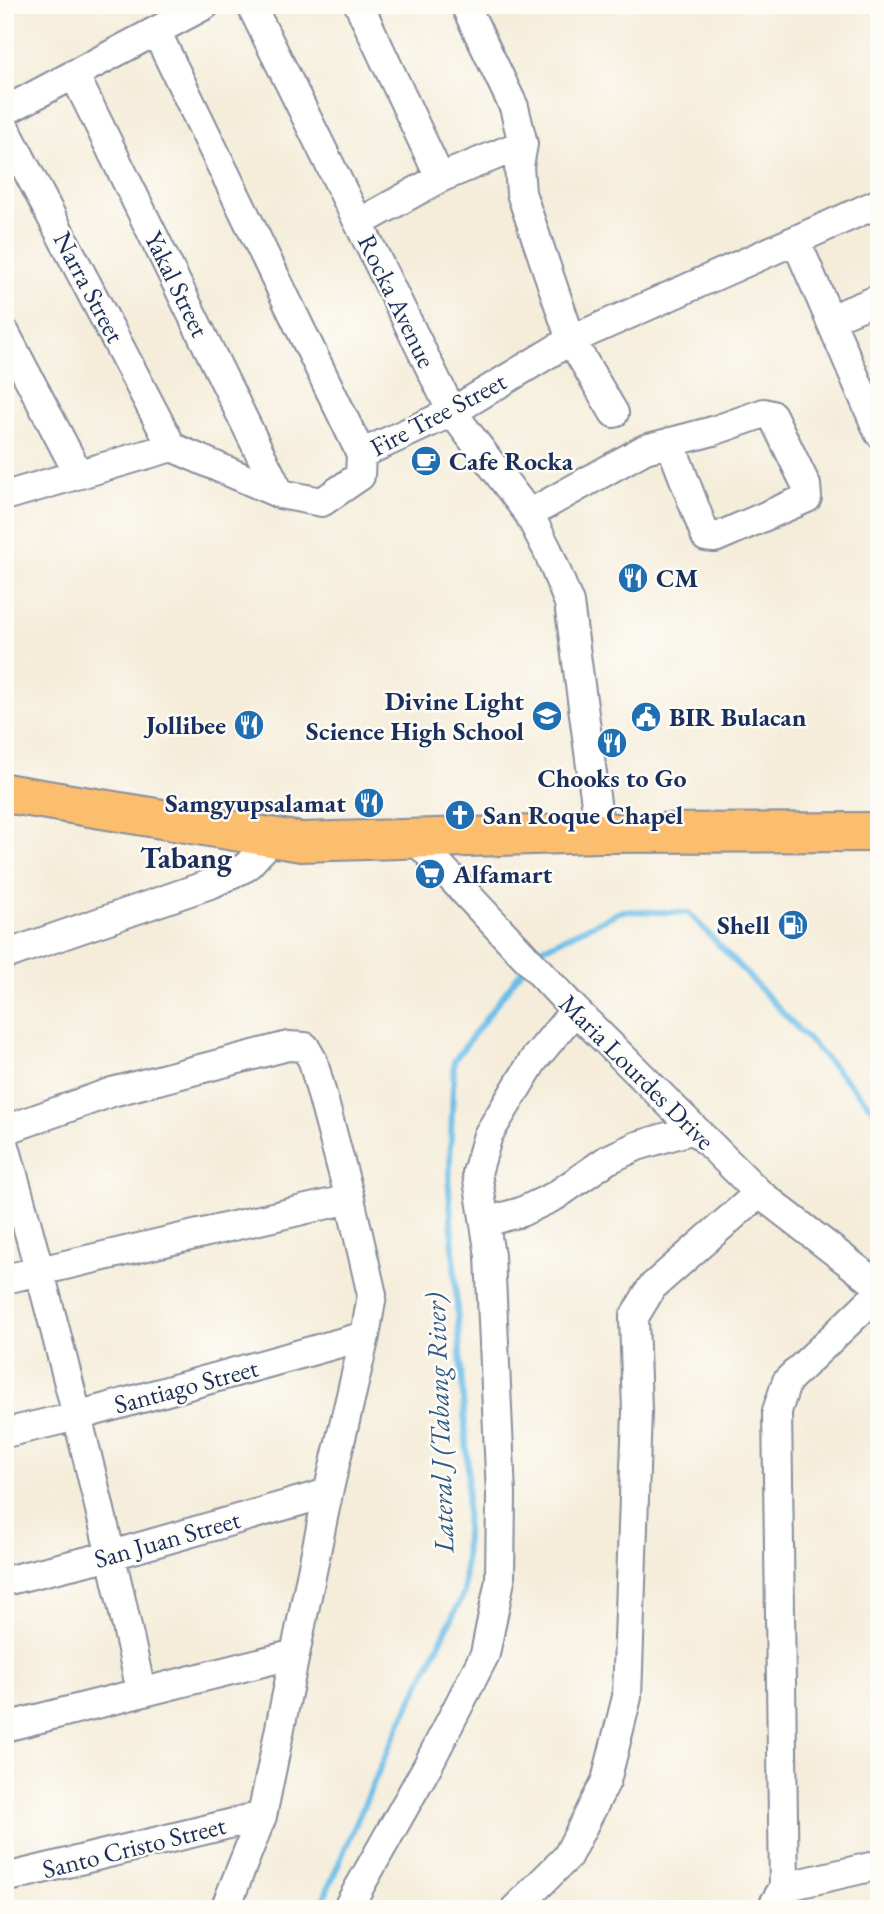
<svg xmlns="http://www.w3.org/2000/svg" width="884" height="1914" viewBox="0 0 884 1914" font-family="'EB Garamond',serif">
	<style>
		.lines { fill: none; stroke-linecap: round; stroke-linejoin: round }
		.stream { stroke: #6bbde7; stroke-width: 6 }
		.minor-casing { stroke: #888e9c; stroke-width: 32 }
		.highway-casing { stroke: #888e9c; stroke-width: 42 }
		.minor { stroke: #fff; stroke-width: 28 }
		.highway { stroke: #fbbd6e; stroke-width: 38 }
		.labels { text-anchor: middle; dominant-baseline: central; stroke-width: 5; stroke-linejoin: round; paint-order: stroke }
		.street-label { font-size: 26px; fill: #1b2f5e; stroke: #fdfcf7 }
		.poi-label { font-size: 26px; font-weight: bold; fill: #1b2f5e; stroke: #fdfcf7; text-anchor: start }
		.water-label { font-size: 28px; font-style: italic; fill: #335a87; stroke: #fdfcf7 }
		.quarter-label { font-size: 30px; font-weight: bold; fill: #1b2f5e; stroke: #fdfcf7 }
	</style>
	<rect width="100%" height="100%" fill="#fdfcf7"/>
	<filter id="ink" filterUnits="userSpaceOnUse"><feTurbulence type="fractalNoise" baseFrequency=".0143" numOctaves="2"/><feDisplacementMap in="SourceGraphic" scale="14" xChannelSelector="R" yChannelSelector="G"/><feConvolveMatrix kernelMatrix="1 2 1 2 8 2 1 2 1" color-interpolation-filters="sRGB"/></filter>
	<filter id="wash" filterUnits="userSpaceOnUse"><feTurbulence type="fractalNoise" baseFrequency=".00686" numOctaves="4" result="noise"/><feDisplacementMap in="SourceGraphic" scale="28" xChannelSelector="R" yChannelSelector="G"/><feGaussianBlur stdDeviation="1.57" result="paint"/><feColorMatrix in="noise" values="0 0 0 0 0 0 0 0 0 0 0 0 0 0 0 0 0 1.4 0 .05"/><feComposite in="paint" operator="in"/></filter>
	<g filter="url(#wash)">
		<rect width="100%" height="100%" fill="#f5edda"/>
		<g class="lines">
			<path class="stream" d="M541,949l81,-38 67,2 190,202
				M319,1909l71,-164 74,-152 4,-122 -19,-283 5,-127 68,-91"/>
		</g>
	</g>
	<g filter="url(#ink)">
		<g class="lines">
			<g class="minor-casing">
				<path id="minor" d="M251,5l201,407 77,102 19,37 21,52 31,230
					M359,5l81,173
					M465,5l49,102 9,37 -4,22 2,27 50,147 43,73
					M156,31l205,423
					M74,74l206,420
					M5,111l200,-106
					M5,128l167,319
					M359,223l81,-45 83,-34
					M796,241l83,192
					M830,319l49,-20
					M5,333l73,140
					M5,496l167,-49 108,47 42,8 38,-26 1,-22 91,-42 119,-72 308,-137
					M529,514l116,-65 68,-18 51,-18 8,2 34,70 1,13 -92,40 -9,-1 -36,-95
					M414,838l161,172 184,183 120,93
					M5,955l208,-72 33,-16 27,-29
					M5,1130l107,-38 176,-46 17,1 8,14 37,138 22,96 -7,41 -37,157 -66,323 -37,93
					M5,1146c51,180 97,362 136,545
					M486,1222l35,-10 34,-16 52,-36 30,-14 57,-17
					M5,1279l345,-80
					M5,1433l72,-17 288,-80
					M5,1581l107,-26 216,-62
					M5,1727l290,-73
					M5,1878l257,-62
					M784,1887l95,-22
					M347,1909l81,-144 57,-111 15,-74 1,-85 -11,-239 -13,-83 11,-38 45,-74 42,-51
					M515,1909l52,-52 39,-76 21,-84 10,-285 -3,-95 18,-30 107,-94
					M771,1909l13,-22 -7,-476 10,-30 92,-88"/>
			</g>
			<g class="highway-casing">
				<path id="highway" d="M5,793l296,49 299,-9 279,-1"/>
			</g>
			<use href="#minor" class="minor"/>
			<use href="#highway" class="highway"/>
		</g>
	</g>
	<defs>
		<g id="cafe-disc" transform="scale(1.575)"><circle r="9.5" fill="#1f6fb2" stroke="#fdfcf7"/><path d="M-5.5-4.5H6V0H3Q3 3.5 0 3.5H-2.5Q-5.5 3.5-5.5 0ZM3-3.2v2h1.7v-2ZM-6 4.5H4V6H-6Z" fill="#fff"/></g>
		<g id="restaurant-disc" transform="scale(1.575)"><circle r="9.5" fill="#1f6fb2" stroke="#fdfcf7"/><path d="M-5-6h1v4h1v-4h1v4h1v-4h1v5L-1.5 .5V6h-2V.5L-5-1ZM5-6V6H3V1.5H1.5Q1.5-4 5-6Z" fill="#fff"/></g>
		<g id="school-disc" transform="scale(1.575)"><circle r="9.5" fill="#1f6fb2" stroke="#fdfcf7"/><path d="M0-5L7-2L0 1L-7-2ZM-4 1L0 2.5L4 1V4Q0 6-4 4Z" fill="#fff"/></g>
		<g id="civic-disc" transform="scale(1.575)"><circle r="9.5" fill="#1f6fb2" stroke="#fdfcf7"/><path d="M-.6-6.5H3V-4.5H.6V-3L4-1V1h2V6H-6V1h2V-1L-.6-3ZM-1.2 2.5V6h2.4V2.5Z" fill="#fff"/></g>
		<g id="church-disc" transform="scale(1.575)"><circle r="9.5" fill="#1f6fb2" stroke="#fdfcf7"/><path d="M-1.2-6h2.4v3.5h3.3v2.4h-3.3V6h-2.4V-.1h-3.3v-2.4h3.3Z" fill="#fff"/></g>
		<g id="supermarket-disc" transform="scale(1.575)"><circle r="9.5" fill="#1f6fb2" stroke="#fdfcf7"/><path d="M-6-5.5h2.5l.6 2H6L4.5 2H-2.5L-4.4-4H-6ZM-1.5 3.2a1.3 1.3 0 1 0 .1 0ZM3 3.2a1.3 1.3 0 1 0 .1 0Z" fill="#fff"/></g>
		<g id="fuel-disc" transform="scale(1.575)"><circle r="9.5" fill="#1f6fb2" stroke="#fdfcf7"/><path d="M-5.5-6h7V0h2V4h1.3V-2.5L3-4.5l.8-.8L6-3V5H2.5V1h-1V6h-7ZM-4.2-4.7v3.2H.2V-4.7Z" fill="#fff"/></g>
	</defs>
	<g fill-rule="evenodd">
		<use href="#cafe-disc" x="426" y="461"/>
		<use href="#restaurant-disc" x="633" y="578"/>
		<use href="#school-disc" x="547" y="716"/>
		<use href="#civic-disc" x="646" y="717"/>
		<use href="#restaurant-disc" x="249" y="725"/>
		<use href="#restaurant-disc" x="612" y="743"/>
		<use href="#restaurant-disc" x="369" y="803"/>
		<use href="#church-disc" x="460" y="815"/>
		<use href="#supermarket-disc" x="430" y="874"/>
		<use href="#fuel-disc" x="793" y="925"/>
	</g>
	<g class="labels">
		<g class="street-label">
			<text transform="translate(177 284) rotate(64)">Yakal Street</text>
			<text transform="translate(89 287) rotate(62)">Narra Street</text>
			<text transform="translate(397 301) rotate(64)">Rocka Avenue</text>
			<text transform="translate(438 414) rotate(-28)">Fire Tree Street</text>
			<text transform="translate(637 1072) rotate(45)">Maria Lourdes Drive</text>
			<text transform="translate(186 1386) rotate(-15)">Santiago Street</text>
			<text transform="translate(167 1539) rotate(-16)">San Juan Street</text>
			<text transform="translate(134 1847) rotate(-14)">Santo Cristo Street</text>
		</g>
		<g class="poi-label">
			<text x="449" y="461">Cafe Rocka</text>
			<text x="656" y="578">CM</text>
			<text x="524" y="701" text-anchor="end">Divine Light<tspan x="524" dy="30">Science High School</tspan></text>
			<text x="669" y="717">BIR Bulacan</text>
			<text x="226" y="725" text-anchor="end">Jollibee</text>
			<text x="612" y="778" text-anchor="middle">Chooks to Go</text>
			<text x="346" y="803" text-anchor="end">Samgyupsalamat</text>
			<text x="483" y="815">San Roque Chapel</text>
			<text x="453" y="874">Alfamart</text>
			<text x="770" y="925" text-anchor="end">Shell</text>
		</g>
		<g class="water-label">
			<text transform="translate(439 1423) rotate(-92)">Lateral J (Tabang River)</text>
		</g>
		<g class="quarter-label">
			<text x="186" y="857">Tabang</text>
		</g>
	</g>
	<rect width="884" height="1914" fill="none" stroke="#fdfcf7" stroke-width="28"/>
</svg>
